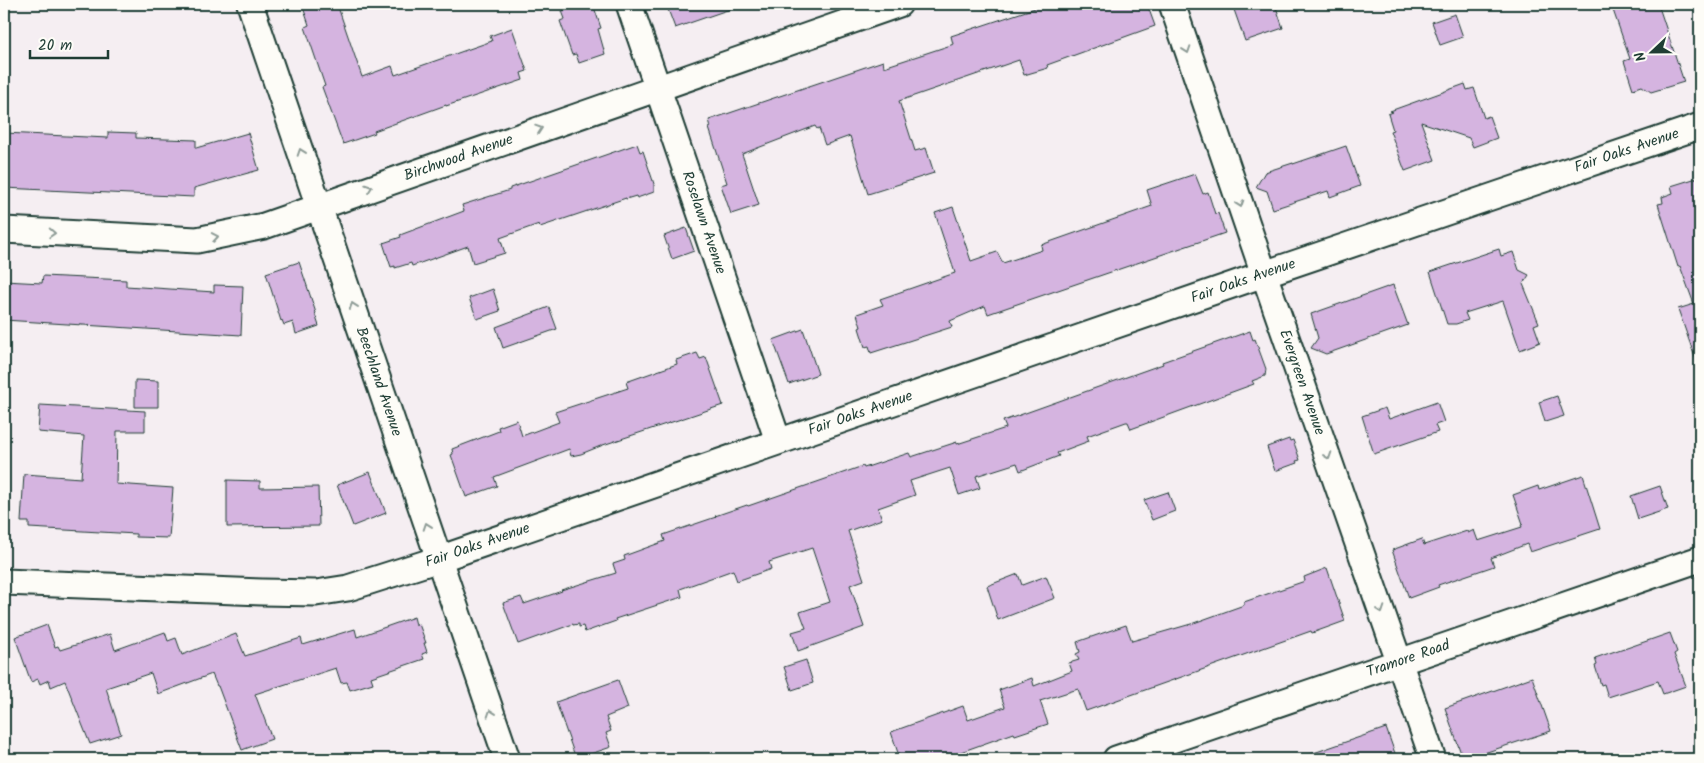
<svg xmlns="http://www.w3.org/2000/svg" width="1704" height="763" viewBox="0 0 1704 763" font-family="Kalam,sans-serif">
	<style>
		.building { fill: #d5b4e0; stroke: #1f3d34 }
		.lines { fill: none; stroke-linecap: round; stroke-linejoin: round }
		.minor-casing { stroke: #1f3d34; stroke-width: 29 }
		.minor { stroke: #fdfcf7; stroke-width: 25 }
		.oneway { stroke: #8e9c96 }
		.labels { text-anchor: middle; dominant-baseline: central; stroke-width: 5; stroke-linejoin: round; paint-order: stroke }
		.street-label { font-size: 15px; fill: #1f3d34; stroke: #fdfcf7 }
	</style>
	<rect width="100%" height="100%" fill="#f5eef2"/>
	<filter id="ink" filterUnits="userSpaceOnUse"><feTurbulence type="fractalNoise" baseFrequency=".02" numOctaves="2"/><feDisplacementMap in="SourceGraphic" scale="10" xChannelSelector="R" yChannelSelector="G"/><feConvolveMatrix kernelMatrix="1 2 1 2 8 2 1 2 1" color-interpolation-filters="sRGB"/></filter>
	<g filter="url(#ink)">
		<path class="building" d="M302,4h35l25,73 30,-11 3,9 97,-34 -2,-5 22,-8 15,43 -6,2 2,7 -77,26v-1l-72,26 1,2 -32,11 -21,-57 3,-1 -20,-59 4,-2z
			M581,4h12l8,24 -3,1 7,25 -26,9 -3,-9 -4,1 -12,-34 5,-2 -3,-8z
			M666,4h70v3l-61,21z
			M1047,4h100l8,22 -108,39 1,3 -24,7 -5,-15 -120,41 16,50 11,-3 8,25 -66,21 -18,-58 -25,9 -6,-17 -2,1 -2,-3 -73,28 17,51 -28,9 -10,-29 6,-2 -18,-55 2,-1 -2,-7 174,-59 1,6 67,-22 2,-1 -2,-8z
			M1232,4h43l8,24 -38,13z
			M1630,4h28l26,78 -33,10 -9,-6 -9,3 -9,-28 6,-2 -17,-49z
			M1455,14l8,23 -23,8 -8,-23z
			M1465,84l2,6 7,-2 10,30 5,-2 8,22 -24,9 -4,-9 -48,-16 14,38 -30,11 -15,-40 3,-1 -5,-16 5,-2 -3,-1z
			M108,132l28,1v5l60,2v8l52,-15 11,37 -65,18v9l-190,-9v-55l104,5z
			M637,144l3,8 3,-1 11,33v8l-17,6 -1,-2 -10,3v-1l-86,29 -1,-3 -39,14 5,15 -32,10 -5,-17 -56,20 -1,-3 -16,5v-2l-4,1 -8,-24 18,-6 -1,-2 64,-24 -2,-6 48,-15v-2z
			M1346,146l14,40 -30,11 -2,-6 -55,18 -6,-18 -11,-4 9,-15 28,-9v1z
			M1195,174l8,20 5,-2 7,22 3,-1 7,20 -237,81 -3,-8 -35,15 2,6 -81,26 -2,-7 -4,1 -6,-19 2,-1 -4,-13 26,-9 -3,-6 75,-26 -20,-60 18,-6 18,54 26,-9 6,11 39,-13 -1,-5 111,-39 -5,-16z
			M1700,177v186h-3l-19,-54 16,-5 -14,-38 -2,1 -20,-63 5,-1 -1,-6 11,-4 -2,-7z
			M686,228l8,23 -22,8 -8,-23z
			M1499,249l2,7 12,-4 6,18 10,5 -6,9 16,39 -5,2 6,17 -20,8 -17,-49 -38,12 3,7 -12,4h-9l-17,-52z
			M299,262l17,51 -1,1 4,12 -23,8 -3,-12 -9,3 -2,-5 -1,1 -15,-48z
			M43,276l83,4v6l88,6v-7l29,1 -2,49 -237,-15v-39l38,2z
			M1393,285l15,40 -82,29 -15,-6 7,-10 -7,-24z
			M493,289l7,22 -23,8 -8,-21z
			M549,307l8,22 -54,19 -7,-21z
			M803,329l15,45 -29,10 -16,-44z
			M1250,331l3,9 2,-1 11,30 -1,7 -13,5 2,3 -123,45 -3,-7h-2l-39,14 2,5 -32,12 2,3 -39,15 -3,-8 -41,13 4,12 -21,7 -9,-27 -40,13 5,14 -37,13 4,11 -34,12 16,49 -14,5 14,42 -66,24 -6,-19 14,-4 -6,-16 30,-10 -18,-54 -43,14 2,7 -34,12 -4,-11 -53,19 2,8 -67,22 1,2 -31,11 -2,-6 -4,1v-3l-6,1v-1l-55,20 -15,-41 18,-6 3,7 38,-13 -1,-1 55,-17 -3,-9 12,-4 -1,-4 41,-15 -2,-6 53,-18 -1,-1 32,-11 1,1 115,-40 1,2 45,-15 2,4 46,-15v2l49,-16 -3,-7 160,-57 -1,-2z
			M697,353l3,6 6,-2 17,48 -120,40 -22,9 -10,2 -2,-7 -75,28 3,9 -31,11 -15,-42 2,-1 -1,-5 47,-18 -1,-4 19,-7 5,16 37,-14 -4,-10 73,-24 -2,-6 51,-18 -1,-4z
			M135,380l23,1v26h-23z
			M1557,396l7,20 -19,6 -6,-20z
			M1437,402l7,20 -9,3 3,7 -64,22 -12,-38 23,-8 4,11z
			M40,405l105,6v20h-28l-1,53 57,4 -4,50 -33,-1v-3l-107,-6v-6h-8l3,-48 57,4 3,-42 -46,-4z
			M1289,439l1,2 3,-1 7,20 -4,1 1,2 -22,8 -8,-24z
			M370,472l16,41 -33,13 -16,-41z
			M1583,475l17,54 -70,23 -3,-8 -36,14 3,8 -56,19 1,2 -30,11 -17,-48 30,-11 2,6 43,-14 1,2 6,-3 4,11 44,-14 -1,-2 2,-1 -10,-29 25,-9 1,4z
			M227,480l33,1v7l58,-1 1,39 -92,1z
			M1660,486l8,23 -30,10 -7,-23z
			M1168,492l7,19 -23,9 -8,-20z
			M1327,568l18,53 -33,12 -1,-2 -225,80 -8,-22 -38,12 8,23 -33,11 -1,-2 -73,26h-41l-9,-27 72,-26 5,14 37,-13 -6,-17 33,-12 2,8 38,-15 -3,-8 10,-3 -3,-6 4,-2 -3,-10 49,-17 6,16 59,-17 53,-19v-3l61,-21 -1,-4z
			M1018,574l4,11 24,-9 9,22 -57,22 -11,-34z
			M414,617l2,8 3,-1 7,19h-2l3,9 -5,2 2,5 -53,18 2,6 -23,7 -3,-8 -6,1 -5,-15 -81,26 17,45 -30,11 -24,-64h-1l-5,-12 -54,20 -7,-21 -45,15 15,46 -31,10 -25,-63 -14,6 -2,-7 -9,4 -2,-5 -7,3 -16,-45 32,-12 8,22 3,-1 2,4 50,-16 5,16 50,-18 3,9 8,-3 6,17 54,-21 9,22 56,-18 2,7 52,-16 2,8z
			M1670,633l7,19 -3,2 12,32 -23,8 -5,-13 -50,16 -4,-13 -3,1 -6,-19 2,-1 -2,-7 29,-10v1z
			M806,660l7,23 -21,7 -8,-23z
			M1532,677l19,54 -67,22 2,6h-23l-18,-51z
			M618,680l10,28 -22,9 5,14 -5,2 5,14 -35,12 -20,-57z
			M1386,728l11,31h-91l-1,-3z"/>
		<g class="lines">
			<g class="minor-casing">
				<g id="minor">
					<path id="s1" d="M250,4l257,755"/>
					<path id="s2" d="M629,4l149,437"/>
					<path id="s3" d="M1172,4l92,270 169,485"/>
					<path id="s4" d="M4,230l193,10 67,-14 635,-222"/>
					<path id="s5" d="M4,582l258,10 54,1 32,-5 91,-29 825,-285 436,-148"/>
					<path id="s6" d="M1116,759l584,-200"/>
				</g>
			</g>
			<use href="#minor" class="minor"/>
		</g>
		<defs><path id="oneway-chevron" d="M-2-3.5L2.5 0L-2 3.5" fill="none" stroke-width="1.6" stroke-linecap="round" stroke-linejoin="round" transform="scale(1.25)"/></defs>
		<g class="oneway">
			<use href="#oneway-chevron" transform="translate(1187 50) rotate(71)"/>
			<use href="#oneway-chevron" transform="translate(539 129) rotate(-19)"/>
			<use href="#oneway-chevron" transform="translate(301 152) rotate(-109)"/>
			<use href="#oneway-chevron" transform="translate(369 188) rotate(-19)"/>
			<use href="#oneway-chevron" transform="translate(1240 204) rotate(71)"/>
			<use href="#oneway-chevron" transform="translate(52 233) rotate(3)"/>
			<use href="#oneway-chevron" transform="translate(215 237) rotate(-10)"/>
			<use href="#oneway-chevron" transform="translate(353 306) rotate(-109)"/>
			<use href="#oneway-chevron" transform="translate(1328 456) rotate(71)"/>
			<use href="#oneway-chevron" transform="translate(427 526) rotate(-109)"/>
			<use href="#oneway-chevron" transform="translate(1381 610) rotate(71)"/>
			<use href="#oneway-chevron" transform="translate(491 713) rotate(-109)"/>
		</g>
	</g>
	<g class="labels">
		<g class="street-label">
			<text stroke="none"><textPath href="#s5" startOffset="1696">Fair Oaks Avenue</textPath></text>
			<text stroke="none"><textPath href="#s4" startOffset="468">Birchwood Avenue</textPath></text>
			<text stroke="none"><textPath href="#s2" startOffset="231">Roselawn Avenue</textPath></text>
			<text stroke="none"><textPath href="#s5" startOffset="1291">Fair Oaks Avenue</textPath></text>
			<text stroke="none"><textPath href="#s1" startOffset="399">Beechland Avenue</textPath></text>
			<text stroke="none"><textPath href="#s3" startOffset="400">Evergreen Avenue</textPath></text>
			<text stroke="none"><textPath href="#s5" startOffset="886">Fair Oaks Avenue</textPath></text>
			<text stroke="none"><textPath href="#s5" startOffset="481">Fair Oaks Avenue</textPath></text>
			<text stroke="none"><textPath href="#s6" startOffset="309">Tramore Road</textPath></text>
		</g>
	</g>
	<rect width="1704" height="763" fill="none" stroke="#fdfcf7" stroke-width="20"/>
	<rect x="10" y="10" width="1684" height="743" fill="none" stroke="#1f3d34" stroke-width="2" filter="url(#ink)"/>
	<g transform="translate(1652 52) rotate(248)" stroke="#fdfcf7" stroke-width="4" paint-order="stroke">
	<path d="M0-4L9 19L0 12L-9 19Z" fill="#1f3d34"/>
	<text y="-8" font-size="14" font-weight="bold" text-anchor="middle" fill="#1f3d34">N</text>
	</g>
	<path d="M30 50v8h78v-8" fill="none" stroke="#1f3d34" stroke-width="2.5"/>
	<text x="38" y="50" font-size="15" fill="#1f3d34" stroke="#fdfcf7" stroke-width="4" paint-order="stroke">20 m</text>
</svg>
